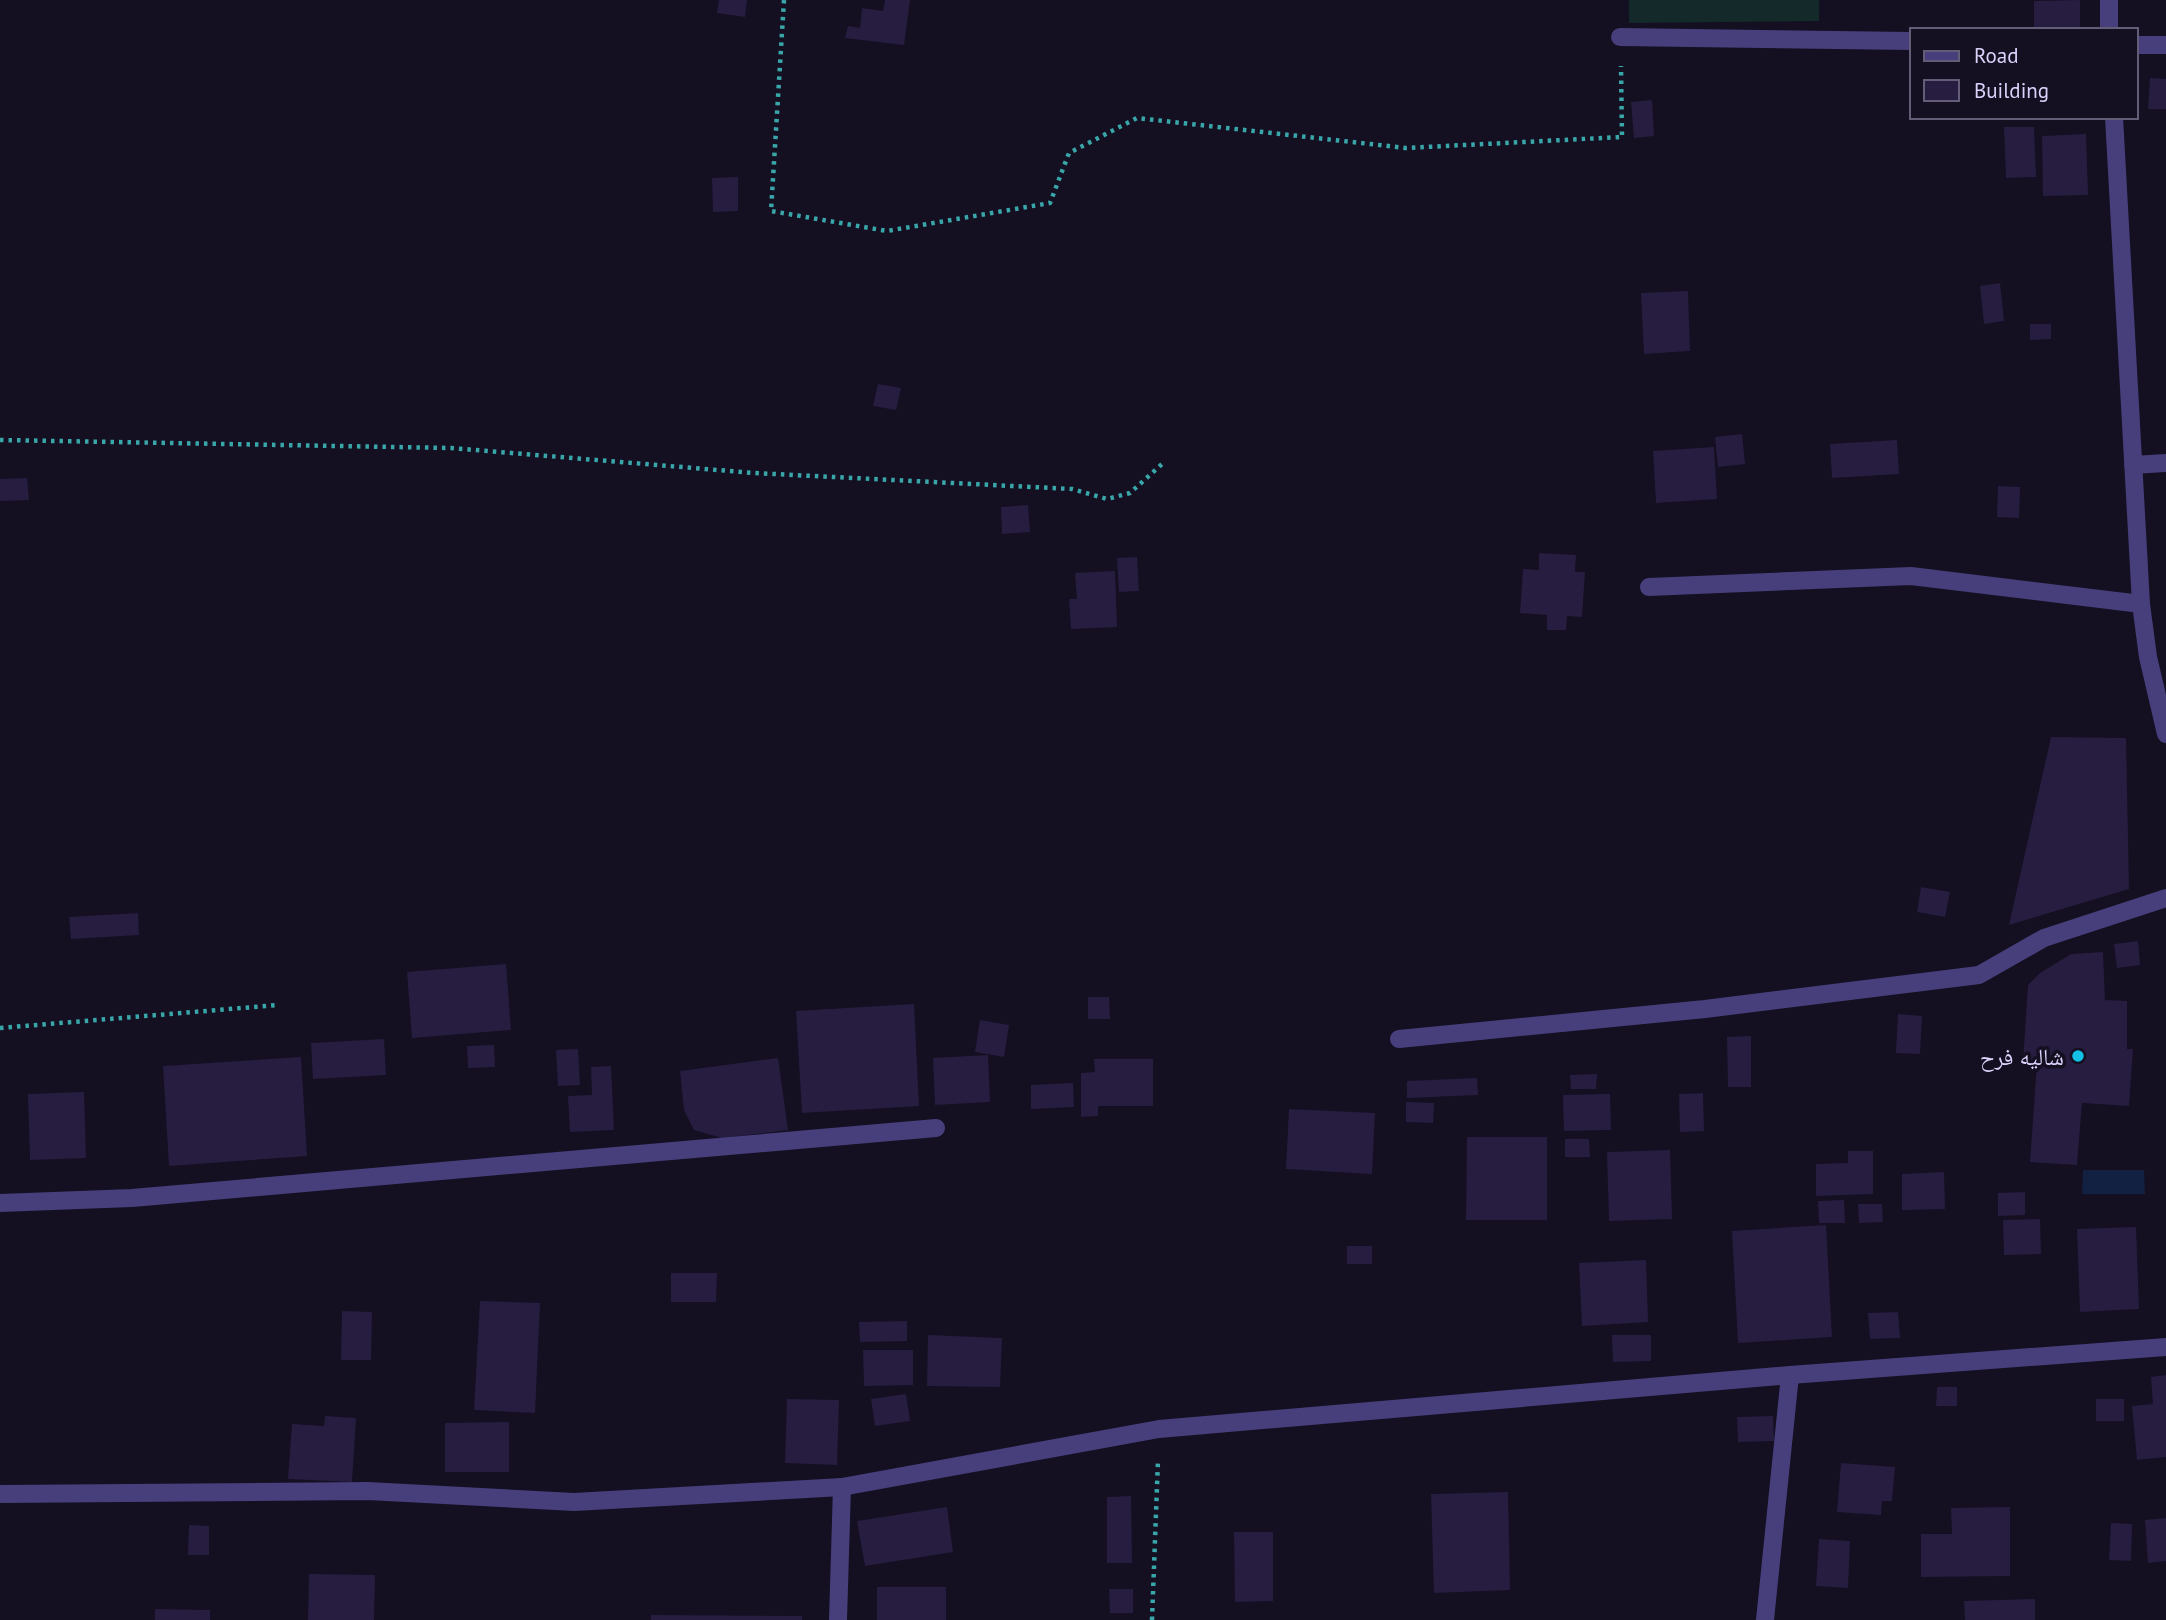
<svg xmlns="http://www.w3.org/2000/svg" width="2166" height="1620" viewBox="0 0 2166 1620" font-family="'PT Sans','Noto Naskh Arabic',sans-serif">
	<style>
		.green { fill: #13292a }
		.water { fill: #122142 }
		.building { fill: #271d40 }
		.lines { fill: none; stroke-linecap: round; stroke-linejoin: round }
		.path { stroke: #39a7a9; stroke-width: 4.5; stroke-dasharray: 3.5 5; stroke-linecap: butt }
		.service { stroke: #463f7c; stroke-width: 18 }
		.minor { stroke: #463f7c; stroke-width: 18 }
		.poi-dot { fill: #14c0e6; stroke: #140f21; stroke-width: 2.5 }
		.labels { text-anchor: middle; dominant-baseline: central; stroke-width: 7; stroke-linejoin: round; paint-order: stroke }
		.poi-label { font-size: 23px; fill: #dbd3fb; stroke: #140f21; text-anchor: end }
	</style>
	<rect width="100%" height="100%" fill="#140f21"/>
	<path class="green" d="M1629,0h190v21l-190,2z"/>
	<path class="water" d="M2083,1170h61l1,24h-63z"/>
	<path class="building" d="M719,0h28l-2,17 -28,-4z
		M885,0h25l-6,45 -59,-7 3,-12 12,2 2,-20 21,3z
		M2080,0v30h-46v-29z
		M2150,78l16,1v30h-18z
		M1652,100l2,36 -20,2 -3,-36z
		M2004,127h30l2,50 -30,1z
		M2086,134l2,61 -45,1 -1,-60z
		M738,177v34l-25,1 -1,-34z
		M2000,283l4,38 -20,3 -4,-38z
		M1688,291l2,60 -46,3 -3,-61z
		M2030,324h21v15l-21,1z
		M878,384l23,4 -5,22 -23,-4z
		M1742,434l3,30 -27,3 -3,-30z
		M1897,440l2,34 -67,4 -2,-34z
		M1714,447l3,52 -61,4 -3,-52z
		M27,478l2,22 -29,1v-22z
		M1998,486l22,1 -1,31 -22,-1z
		M1028,505l2,27 -28,2 -1,-27z
		M1539,553l37,2 -1,17h10l-3,45 -15,-1 -1,14h-19v-15l-27,-2 3,-44 16,1z
		M1137,557l2,34 -20,1 -2,-34z
		M1115,571l2,56 -46,2 -2,-30h8l-2,-26z
		M2051,737l75,1 3,151 -120,36z
		M1921,887l29,5 -5,25 -28,-5z
		M138,913l1,22 -68,4 -2,-22z
		M2138,941l2,24 -23,3 -3,-24z
		M2103,952l2,48 22,1v48h6l-4,57 -47,-3 -5,62 -47,-3 7,-99 -14,-1 5,-77 12,-12 31,-19z
		M506,964l5,66 -99,8 -5,-66z
		M1088,997h21l1,22h-22z
		M914,1004l5,102 -117,7 -6,-102z
		M1898,1014l24,2 -2,38 -24,-1z
		M980,1020l29,5 -5,32 -29,-5z
		M1751,1036v51h-23l-1,-50z
		M384,1039l2,36 -73,4 -2,-36z
		M494,1045l1,22 -27,1 -1,-22z
		M578,1049l2,36 -22,1 -2,-36z
		M988,1055l2,47 -55,3 -2,-47z
		M301,1057l6,99 -138,10 -6,-100z
		M778,1058l10,72 -66,8 -28,-8 -10,-20 -4,-39z
		M1094,1059h59v47h-55v10l-17,1v-44l14,-1z
		M611,1066l3,64 -44,2 -2,-36 24,-1 -1,-28z
		M1597,1074l-1,15h-25l-1,-14z
		M1477,1078l1,17 -71,3v-17z
		M1073,1083l1,24 -43,2v-24z
		M84,1092l2,66 -56,2 -2,-66z
		M1703,1093l1,38 -24,1 -1,-38z
		M1610,1094l1,36 -47,1 -1,-36z
		M1406,1102l28,1 -1,20 -27,-1z
		M1289,1109l86,4 -3,61 -86,-5z
		M1467,1137h80v83h-81z
		M1565,1139h24l1,18h-25z
		M1670,1150l2,69 -63,2 -2,-69z
		M1848,1151h25v43l-57,2v-32l32,-1z
		M1944,1172l1,37 -43,1v-36z
		M2025,1192v23l-27,1v-23z
		M1844,1200l1,23h-26l-1,-22z
		M1858,1204h24l1,18 -24,1z
		M2040,1219l1,35 -37,1 -1,-35z
		M1826,1225l6,112 -94,6 -6,-112z
		M2136,1227l3,82 -59,3 -3,-83z
		M1347,1246h25v18h-25z
		M1646,1260l2,62 -66,4 -3,-63z
		M671,1273h46l-1,29h-45z
		M480,1301l60,2 -5,110 -61,-3z
		M342,1311l30,1 -1,48h-30z
		M1898,1312l2,26 -30,1 -2,-26z
		M907,1321v20l-47,1 -1,-20z
		M928,1335l74,3 -2,49 -73,-1z
		M1612,1335h39v26l-38,1z
		M863,1350h50v35l-49,1z
		M2166,1375v82l-29,3 -5,-54 21,-2 -2,-27z
		M1937,1387h20v19h-21z
		M906,1394l4,27 -35,5 -4,-27z
		M787,1399l52,1 -2,65 -52,-2z
		M2096,1399h28v22h-28z
		M325,1416l31,2 -4,64 -64,-3 4,-55 32,2z
		M1773,1416l1,25 -36,1 -1,-25z
		M509,1422v50h-64v-49z
		M1841,1463l54,4 -3,34h-10l-1,14 -44,-3z
		M1508,1492l2,98 -76,3 -3,-99z
		M1131,1496l1,67h-25v-66z
		M947,1507l6,45 -88,14 -8,-45z
		M2010,1507v69l-89,1v-43h31l-1,-26z
		M2166,1518v43l-18,2 -3,-43z
		M2111,1523l21,1 -1,37 -22,-1z
		M189,1525l20,1v29h-21z
		M1234,1532h39v69l-38,1z
		M1819,1539l31,2 -2,47 -32,-2z
		M309,1574l66,1 -1,45h-66z
		M877,1587h69v33h-69z
		M1109,1589h24v24h-23z
		M2035,1599v21h-70l-1,-19z
		M155,1609l55,1v10h-55z
		M651,1615l151,1v4h-151z"/>
	<g class="lines">
		<path class="path" d="M784,0l-13,211 116,20 163,-28 19,-50 68,-35 269,30 216,-11 -1,-71
			M0,440l451,8 303,25 318,16 35,10 23,-6 32,-29
			M0,1028l278,-23
			M1152,1620l6,-160"/>
		<path class="service" d="M1620,37l292,4
			M2114,117l27,487 7,53 18,77
			M2133,465l33,-2
			M1649,587l262,-11 230,28
			M1399,1039l306,-30 274,-34 65,-37 122,-40
			M838,1620l4,-133
			M1765,1620l25,-245"/>
		<path class="minor" d="M2109,0v30
			M2136,45h30
			M0,1203l132,-5 804,-70
			M0,1494l368,-3 206,11 268,-15 317,-58 631,-54 376,-28"/>
	</g>
	<circle class="poi-dot" cx="2078" cy="1056" r="7"/>
	<g class="labels">
		<g class="poi-label">
			<text x="2064" y="1056">شاليه فرح</text>
		</g>
	</g>
	<rect x="1910" y="28" width="228" height="91" fill="#140f21" stroke="#645d78" stroke-width="2"/>
	<rect x="1924" y="51" width="35" height="10" fill="#463f7c" stroke="#645d78" stroke-width="2"/>
	<text x="1974" y="63" font-size="21" fill="#dbd3fb">Road</text>
	<rect x="1924" y="80" width="35" height="21" fill="#271d40" stroke="#645d78" stroke-width="2"/>
	<text x="1974" y="98" font-size="21" fill="#dbd3fb">Building</text>
</svg>
